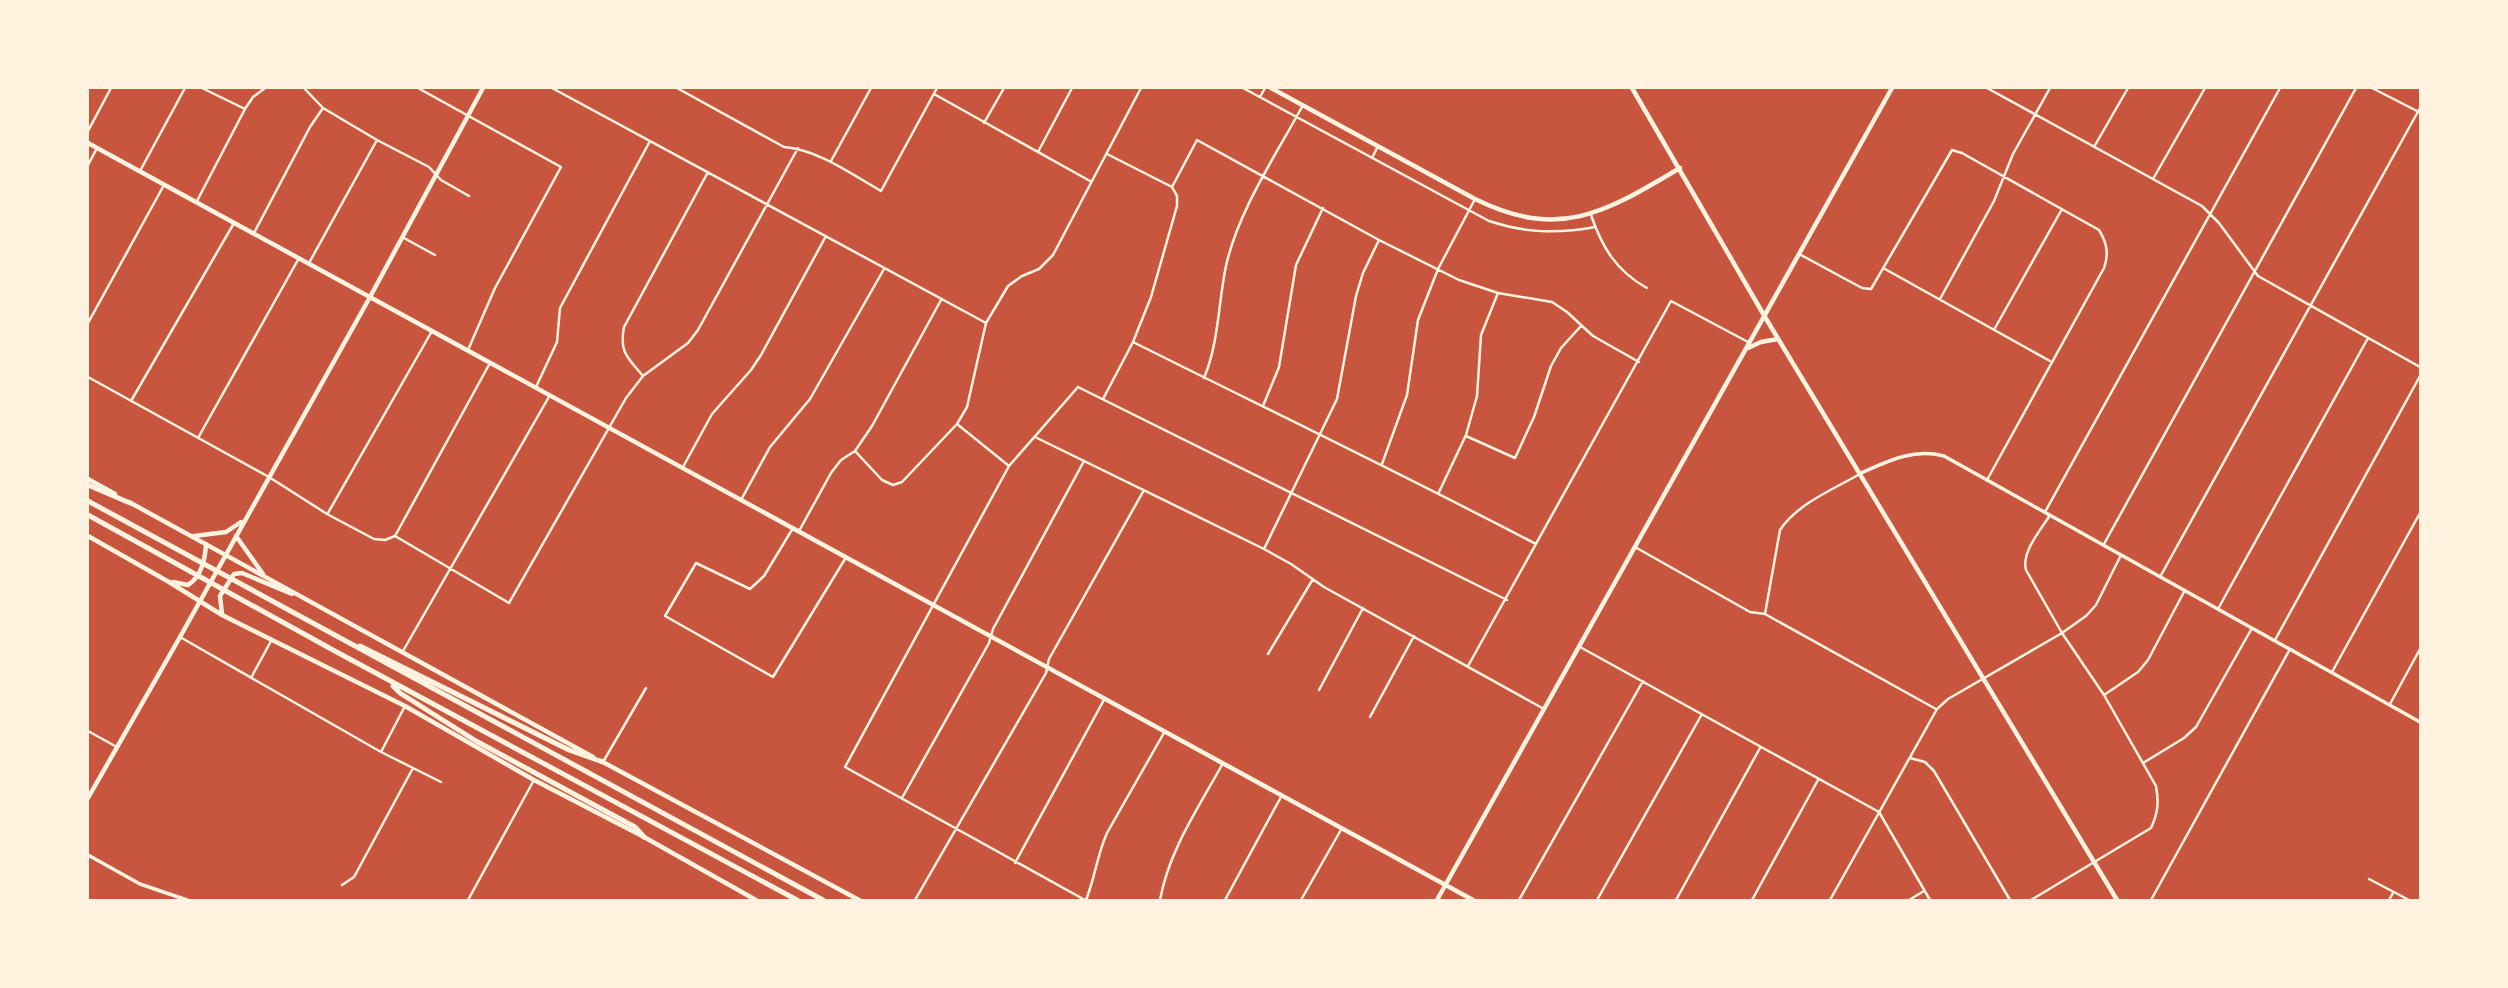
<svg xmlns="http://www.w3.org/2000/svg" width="2508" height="988" viewBox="0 0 2508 988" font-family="Figtree,sans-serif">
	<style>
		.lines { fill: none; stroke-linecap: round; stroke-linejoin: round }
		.minor { stroke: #fff3e0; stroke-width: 2.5 }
		.tertiary { stroke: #fff3e0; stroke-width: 3.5 }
		.secondary { stroke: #fff3e0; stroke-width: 4.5 }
		.primary { stroke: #fff3e0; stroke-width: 4.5 }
		.motorway { stroke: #fff3e0; stroke-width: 5 }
	</style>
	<rect width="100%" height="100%" fill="#c8553d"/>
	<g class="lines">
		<path class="minor" d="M202,88l43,21
			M304,88l19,20 54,32 52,27 12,13 28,16
			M418,88l143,79 -66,121 -27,62
			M552,88l434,235
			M677,88l107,59c35,3 67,27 97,44l56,-103
			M1243,88l246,133c36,12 69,13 106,6
			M1987,88l215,118 17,17 39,53 162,91
			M2372,88l47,24
			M934,94l156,87
			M1260,97l5,-9
			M984,123l20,-35
			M88,131l23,-43
			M2094,147l34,-59
			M1038,152l34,-64
			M1107,154l65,33
			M1372,158l6,-12
			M831,161l40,-73
			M88,165l9,-17
			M140,171l45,-83
			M2153,179l52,-91
			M197,201l48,-92 8,-12 12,-9
			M1591,215c11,32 25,56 56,73
			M254,233l56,-106 13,-19
			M404,238l31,17
			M1799,254l63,34 9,1 81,-139 10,3 137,77c8,13 10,24 5,38l-117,212
			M309,263l68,-123
			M1885,269l165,92
			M1940,299l54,-98 19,-47 37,-66
			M88,323l76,-138
			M1995,328l67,-119
			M1133,342c134,67 269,132 403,202
			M643,376c-15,-18 -24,-23 -19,-49l84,-155
			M88,377l181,100 58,37 47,25 11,1 10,-4 114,67 117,-205 17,-22 45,-33 10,-13 100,-182
			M1204,378c15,-36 14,-74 22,-112 12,-55 50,-111 77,-161
			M536,387l21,-45 3,-34 90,-167
			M1103,399l30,-57 18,-45 26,-91v-10l-5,-9 25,-47 182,100 80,40 39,13 54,9 15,10 26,24 46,26
			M131,401l103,-178
			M1263,406l16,-39 17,-102 27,-57
			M957,424l52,42
			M1466,436l49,22 19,-41 17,-51 10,-18 20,-22
			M1035,437l229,112 27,15 33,23 220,122
			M198,438l101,-180
			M855,451l27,29 11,5 9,-3 55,-58 10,-17 19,-84 22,-37 14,-10 17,-7 14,-14 88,-167
			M1382,464l25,-69 11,-75 20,-51 37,-70
			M683,467l29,-53 39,-44 10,-15 65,-119
			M1439,492l27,-57 11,-39 4,-61 17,-42
			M741,500l29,-53 40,-48 74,-130
			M2045,512l235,-424
			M328,513l104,-182
			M793,528l-29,48 -14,13 -54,-26 -31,53 108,61 72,-118
			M799,531l32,-58 10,-13 14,-9 17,-25 69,-126
			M395,536l95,-173
			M2104,544l252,-456
			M1635,547l115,65 15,2 171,95
			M1264,549l73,-150 19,-103 7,-23 16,-33
			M2160,577l260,-469
			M2218,609l150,-271
			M1765,614l15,-84c17,-26 52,-40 78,-55
			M180,637l201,115 60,30
			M2275,640l145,-264
			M1580,647l299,165 51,88
			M403,651l147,-256
			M1268,654l45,-75
			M1468,666l203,-365 77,41
			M2332,672l88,-159
			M251,678l20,-37
			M1319,690l44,-82
			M2104,695l34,-23 10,-12 37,-70
			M2390,704l30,-55
			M1370,717l44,-81
			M88,731l27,15
			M381,752l24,-46
			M1910,758l15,4 9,9 76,129
			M603,762l43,-74
			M2143,763l41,-25 12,-11 56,-99
			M902,798l87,-155 4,-14 91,-168
			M1015,863l90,-165
			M2369,879l40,21
			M342,885l12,-8 59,-109
			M468,900l66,-120
			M915,900l131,-227 3,-14 95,-169
			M1085,900l-240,-133 164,-301 69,-79 429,213
			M1086,900c9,-22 11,-45 21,-67l58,-102
			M1160,900c9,-50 39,-93 63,-137
			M1225,900l57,-105
			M1301,900l41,-72
			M1519,900l124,-219
			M1597,900l105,-186
			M1676,900l84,-152
			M1752,900l66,-120
			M1830,900l107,-191 11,-10 114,-66 24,-17 10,-11 25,-50
			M1909,900l15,-9
			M2031,900l120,-72c7,-15 8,-26 5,-42l-52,-91 -42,-62 -36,-63c-5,-18 15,-40 24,-55
			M2151,900l139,-251
			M2389,900l4,-7"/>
		<path class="tertiary" d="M1861,473c27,-12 52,-25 83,-17l476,266
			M88,855l52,29 47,16"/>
		<path class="secondary" d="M1271,88l204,111c85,42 131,13 205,-31
			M88,143l1385,757
			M88,479l27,15
			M129,502l464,255
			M88,536l81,46 53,33 183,91 129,74 110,57 112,63
			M194,536l32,-4 15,-10
			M236,536l27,38
			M173,582l15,3c14,-9 17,-26 18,-41
			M222,614l-2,-18 14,-22 8,-1 50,21
			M601,761l258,139
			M88,798l92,-161 190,-340 113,-209
			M1437,900l455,-812"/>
		<path class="primary" d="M1632,88l133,229 352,583
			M1748,348l13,-6 17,-3"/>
		<path class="motorway" d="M88,485l42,18
			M88,501l735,399
			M88,515l245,135 464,250
			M360,646l209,104 34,12
			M393,686l7,7 76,48 159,86 9,10"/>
	</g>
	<rect width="2508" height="988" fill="none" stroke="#fff3e0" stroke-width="178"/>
</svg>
